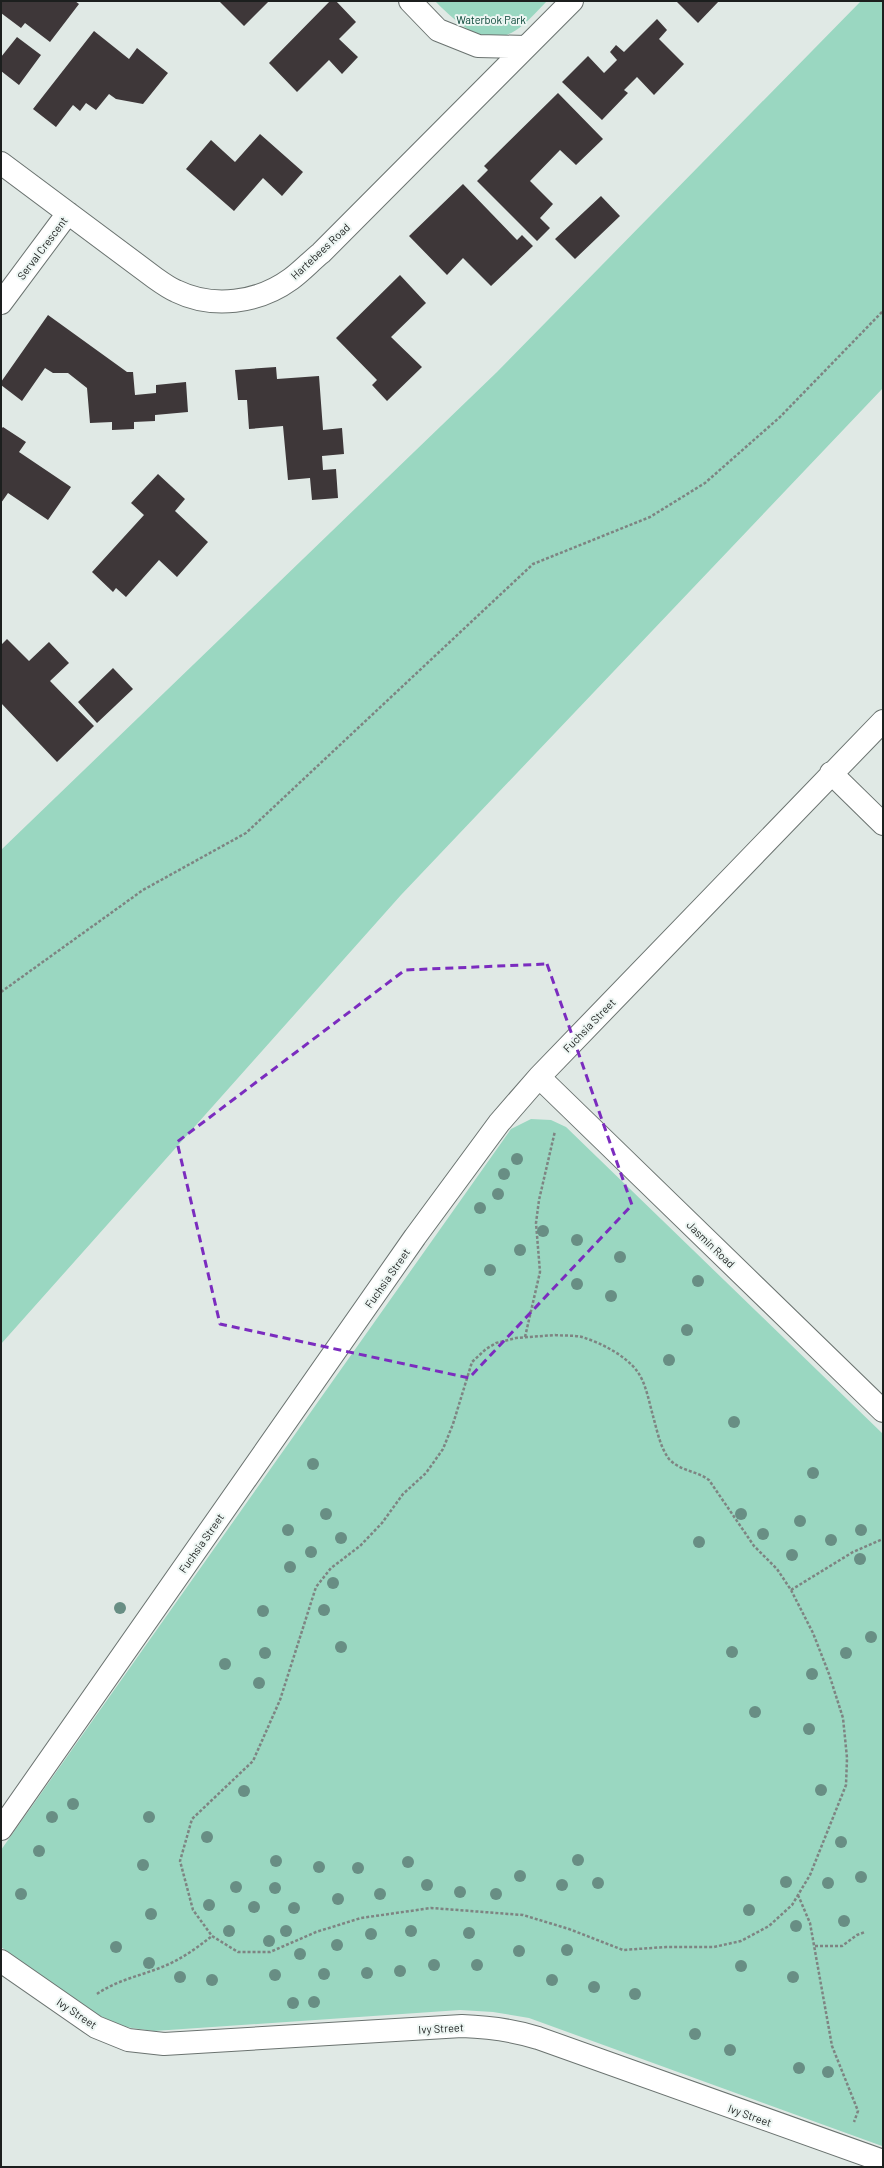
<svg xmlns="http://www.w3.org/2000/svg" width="884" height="2168" viewBox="0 0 884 2168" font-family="Barlow,sans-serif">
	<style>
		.green { fill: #9ad7c1 }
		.building { fill: #3e3739 }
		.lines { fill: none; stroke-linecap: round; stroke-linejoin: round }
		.minor-casing { stroke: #6b7370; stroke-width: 24 }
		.path { stroke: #7e8482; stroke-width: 2.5; stroke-dasharray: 3 2; stroke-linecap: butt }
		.minor { stroke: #fff; stroke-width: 22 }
		.tree { fill: #688e84 }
		.marked { fill: none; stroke: #7b2cbf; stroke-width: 3; stroke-dasharray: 8 5; stroke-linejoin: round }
		.labels { text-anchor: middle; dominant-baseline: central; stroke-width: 4; stroke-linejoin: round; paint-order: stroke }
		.park-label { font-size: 11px; fill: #064334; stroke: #edf6f3 }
		.street-label { font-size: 11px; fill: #1c1f1e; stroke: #edf6f3 }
	</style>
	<rect width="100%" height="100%" fill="#e0e9e5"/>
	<path class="green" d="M435,1h112c-8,8 -16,17 -24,24 -34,29 -64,0 -88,-24z
		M861,1h22v387l-482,507 -400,449v-494l496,-478z
		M531,1119l20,1 15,7 317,307 -1,712 -353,-128 -36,-6 -33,-2 -306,21 -29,-4 -27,-12 -97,-68v-97l510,-721z"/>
	<path class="building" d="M1,1h74l4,3 -29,38 -25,-19 -4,5 -20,-15z
		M219,1h50l-25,25z
		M330,1h6l20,21 -17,17 19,18 -16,17 -13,-14 -32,32 -28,-29z
		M676,1h43l-21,22z
		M657,19l10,11 -8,9 25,25 -30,31 -17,-18 -13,13 4,3 -26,27 -40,-38 26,-26 16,17 13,-13 -7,-8 6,-7 8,7z
		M94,31l35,28 8,-11 31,25 -25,31 -27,-5 -7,-5 -13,16 -10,-7 -6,8 -7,-6 -17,22 -23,-18z
		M17,37l24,18 -22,30 -18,-14v-14z
		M558,93l45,46 -27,26 -16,-15 -30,31 23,23 -13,14 10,10 -13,13 -60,-60 11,-11 -4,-4z
		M260,134l43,38 -21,24 -19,-18 -29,33 -48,-42 25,-29 24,22z
		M463,184l54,56 5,-5 11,11 -42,40 -28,-28 -16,17 -38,-39z
		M601,196l19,20 -45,43 -20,-20z
		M400,275l26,28 -35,34 31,30 -35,34 -15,-16 5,-5 -41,-42z
		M48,315l79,57h6l2,23 21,-2v-8l30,-3 2,30 -33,3v6l-21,1v7l-22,1v-8l-22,1 -3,-35 -19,-15h-15l-8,-5 -23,33 -21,-16v-3z
		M276,367l1,12 42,-3 4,54 19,-2 2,26 -22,2 1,14 13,-1 2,29 -26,2 -2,-22 -22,2 -5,-54 -34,3 -2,-29h-9l-3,-30z
		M3,427l23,15 -7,10 52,35 -23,33 -40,-27 -7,10v-74z
		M158,474l27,25 -10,12 33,31 -31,35 -18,-17 -33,37 -10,-9 -3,4 -21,-20 52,-57 -13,-12z
		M7,639l22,22 20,-19 20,21 -19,18 44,45 -37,36 -56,-59v-58z
		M113,668l20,21 -36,34 -19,-21z"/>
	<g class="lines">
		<g class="minor-casing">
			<path id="minor" d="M410,1l28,29 40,16 48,1
				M1,163l154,115c7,5 14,10 21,13 37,18 82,12 115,-12 11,-8 20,-18 30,-26l251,-252
				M1,303l67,-90
				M831,773l52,51
				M539,1077l344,334
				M1,1829l414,-592 84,-114 40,-46 344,-356
				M1,1961l95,66 32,13 36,4 298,-18c26,1 51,4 76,12l345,123"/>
		</g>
		<path class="path" d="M1,992l142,-102 103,-57 287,-269 117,-47 55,-34 75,-66 103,-106
			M555,1335c9,1 19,0 27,2 19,6 43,18 55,34 9,12 12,31 16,45 4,14 7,31 16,43 11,12 28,12 40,21l45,66 23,23 14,21 22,43 16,41 14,44 4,40 -1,27 -36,90 -18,30 -23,21 -28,15 -27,6h-48l-43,3 -54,-21 -46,-14 -92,-7 -70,10 -45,14 -46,20h-32l-26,-16 -19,-26 -13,-49 12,-42 61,-58 27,-61 36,-113 15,-19 29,-22 22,-23 21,-29 23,-21 17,-24 10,-25 19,-62 14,-13 10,-6 20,-5z
			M525,1337l15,-65 -4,-49 3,-23 16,-69
			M791,1590l62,-38 30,-13
			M798,1895l12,28 22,123 26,65 -4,11
			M815,1946h27l15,-11 8,-3
			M97,1994c20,-14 43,-18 65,-27 18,-7 35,-19 50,-31"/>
		<use href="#minor" class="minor"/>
	</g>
	<g class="tree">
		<circle cx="517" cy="1159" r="6"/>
		<circle cx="504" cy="1174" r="6"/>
		<circle cx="498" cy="1194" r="6"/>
		<circle cx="480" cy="1208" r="6"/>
		<circle cx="543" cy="1231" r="6"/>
		<circle cx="577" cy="1240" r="6"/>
		<circle cx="520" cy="1250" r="6"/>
		<circle cx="620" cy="1257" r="6"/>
		<circle cx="490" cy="1270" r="6"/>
		<circle cx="698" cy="1281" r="6"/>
		<circle cx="577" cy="1284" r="6"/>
		<circle cx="611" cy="1296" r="6"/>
		<circle cx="687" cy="1330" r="6"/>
		<circle cx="669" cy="1360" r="6"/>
		<circle cx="734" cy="1422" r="6"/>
		<circle cx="313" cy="1464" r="6"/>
		<circle cx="813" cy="1473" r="6"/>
		<circle cx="326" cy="1514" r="6"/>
		<circle cx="741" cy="1514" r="6"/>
		<circle cx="800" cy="1521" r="6"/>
		<circle cx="288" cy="1530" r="6"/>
		<circle cx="861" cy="1530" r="6"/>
		<circle cx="763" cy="1534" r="6"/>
		<circle cx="341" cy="1538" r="6"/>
		<circle cx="831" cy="1540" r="6"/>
		<circle cx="699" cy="1542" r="6"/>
		<circle cx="311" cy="1552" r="6"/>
		<circle cx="792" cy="1555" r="6"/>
		<circle cx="860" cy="1559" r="6"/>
		<circle cx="290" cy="1567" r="6"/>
		<circle cx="333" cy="1583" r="6"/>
		<circle cx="120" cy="1608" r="6"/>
		<circle cx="324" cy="1610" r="6"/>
		<circle cx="263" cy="1611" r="6"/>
		<circle cx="871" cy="1637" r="6"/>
		<circle cx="341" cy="1647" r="6"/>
		<circle cx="732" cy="1652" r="6"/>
		<circle cx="265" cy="1653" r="6"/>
		<circle cx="846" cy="1653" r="6"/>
		<circle cx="225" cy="1664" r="6"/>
		<circle cx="812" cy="1674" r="6"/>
		<circle cx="259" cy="1683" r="6"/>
		<circle cx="755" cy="1712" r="6"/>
		<circle cx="809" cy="1729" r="6"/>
		<circle cx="821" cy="1790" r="6"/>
		<circle cx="244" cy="1791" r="6"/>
		<circle cx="73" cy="1804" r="6"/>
		<circle cx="52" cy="1817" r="6"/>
		<circle cx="149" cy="1817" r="6"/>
		<circle cx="207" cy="1837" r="6"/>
		<circle cx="841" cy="1842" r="6"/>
		<circle cx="39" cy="1851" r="6"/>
		<circle cx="578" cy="1860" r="6"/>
		<circle cx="276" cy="1861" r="6"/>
		<circle cx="408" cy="1862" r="6"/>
		<circle cx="143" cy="1865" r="6"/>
		<circle cx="319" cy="1867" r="6"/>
		<circle cx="358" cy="1868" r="6"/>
		<circle cx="520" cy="1876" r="6"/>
		<circle cx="861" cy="1877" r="6"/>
		<circle cx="786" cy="1882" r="6"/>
		<circle cx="598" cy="1883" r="6"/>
		<circle cx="828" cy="1883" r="6"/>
		<circle cx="427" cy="1885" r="6"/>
		<circle cx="562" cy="1885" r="6"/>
		<circle cx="236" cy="1887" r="6"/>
		<circle cx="275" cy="1888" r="6"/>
		<circle cx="460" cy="1892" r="6"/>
		<circle cx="21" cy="1894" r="6"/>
		<circle cx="380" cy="1894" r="6"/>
		<circle cx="496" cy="1894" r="6"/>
		<circle cx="338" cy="1899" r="6"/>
		<circle cx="209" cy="1905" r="6"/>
		<circle cx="254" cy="1907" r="6"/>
		<circle cx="294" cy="1908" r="6"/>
		<circle cx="749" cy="1910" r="6"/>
		<circle cx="151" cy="1914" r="6"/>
		<circle cx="844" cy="1921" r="6"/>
		<circle cx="796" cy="1926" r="6"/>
		<circle cx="229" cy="1931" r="6"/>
		<circle cx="286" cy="1931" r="6"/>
		<circle cx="411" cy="1931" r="6"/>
		<circle cx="469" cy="1933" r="6"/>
		<circle cx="371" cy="1934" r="6"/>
		<circle cx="269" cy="1941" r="6"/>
		<circle cx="337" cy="1945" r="6"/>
		<circle cx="116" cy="1947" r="6"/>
		<circle cx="567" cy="1950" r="6"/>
		<circle cx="519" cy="1951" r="6"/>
		<circle cx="300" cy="1954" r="6"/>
		<circle cx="149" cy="1963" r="6"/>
		<circle cx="434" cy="1965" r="6"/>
		<circle cx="477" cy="1965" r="6"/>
		<circle cx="741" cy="1966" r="6"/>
		<circle cx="400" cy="1971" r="6"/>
		<circle cx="367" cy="1973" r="6"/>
		<circle cx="324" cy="1974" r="6"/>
		<circle cx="275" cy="1975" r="6"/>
		<circle cx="180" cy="1977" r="6"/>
		<circle cx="793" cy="1977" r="6"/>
		<circle cx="212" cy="1980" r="6"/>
		<circle cx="552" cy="1980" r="6"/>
		<circle cx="594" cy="1987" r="6"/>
		<circle cx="635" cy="1994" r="6"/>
		<circle cx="314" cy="2002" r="6"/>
		<circle cx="293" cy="2003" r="6"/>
		<circle cx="695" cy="2034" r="6"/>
		<circle cx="730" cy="2050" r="6"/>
		<circle cx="799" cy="2068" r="6"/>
		<circle cx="828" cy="2072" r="6"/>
	</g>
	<path class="marked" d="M547,964l85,241 -163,173 -249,-54 -43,-182 228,-172z"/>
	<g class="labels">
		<g class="park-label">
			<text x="491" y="19">Waterbok Park</text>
		</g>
		<g class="street-label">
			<text transform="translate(42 248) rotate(-53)">Serval Crescent</text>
			<text transform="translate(320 251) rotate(-43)">Hartebees Road</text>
			<text transform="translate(589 1025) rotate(-46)">Fuchsia Street</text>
			<text transform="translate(711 1244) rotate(44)">Jasmin Road</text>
			<text transform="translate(387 1278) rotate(-55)">Fuchsia Street</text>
			<text transform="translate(201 1543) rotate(-55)">Fuchsia Street</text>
			<text transform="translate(77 2013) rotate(34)">Ivy Street</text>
			<text transform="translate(441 2028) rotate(-3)">Ivy Street</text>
			<text transform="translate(750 2115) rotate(20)">Ivy Street</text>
		</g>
	</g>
	<rect width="884" height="2168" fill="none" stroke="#1c1f1e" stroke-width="4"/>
</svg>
